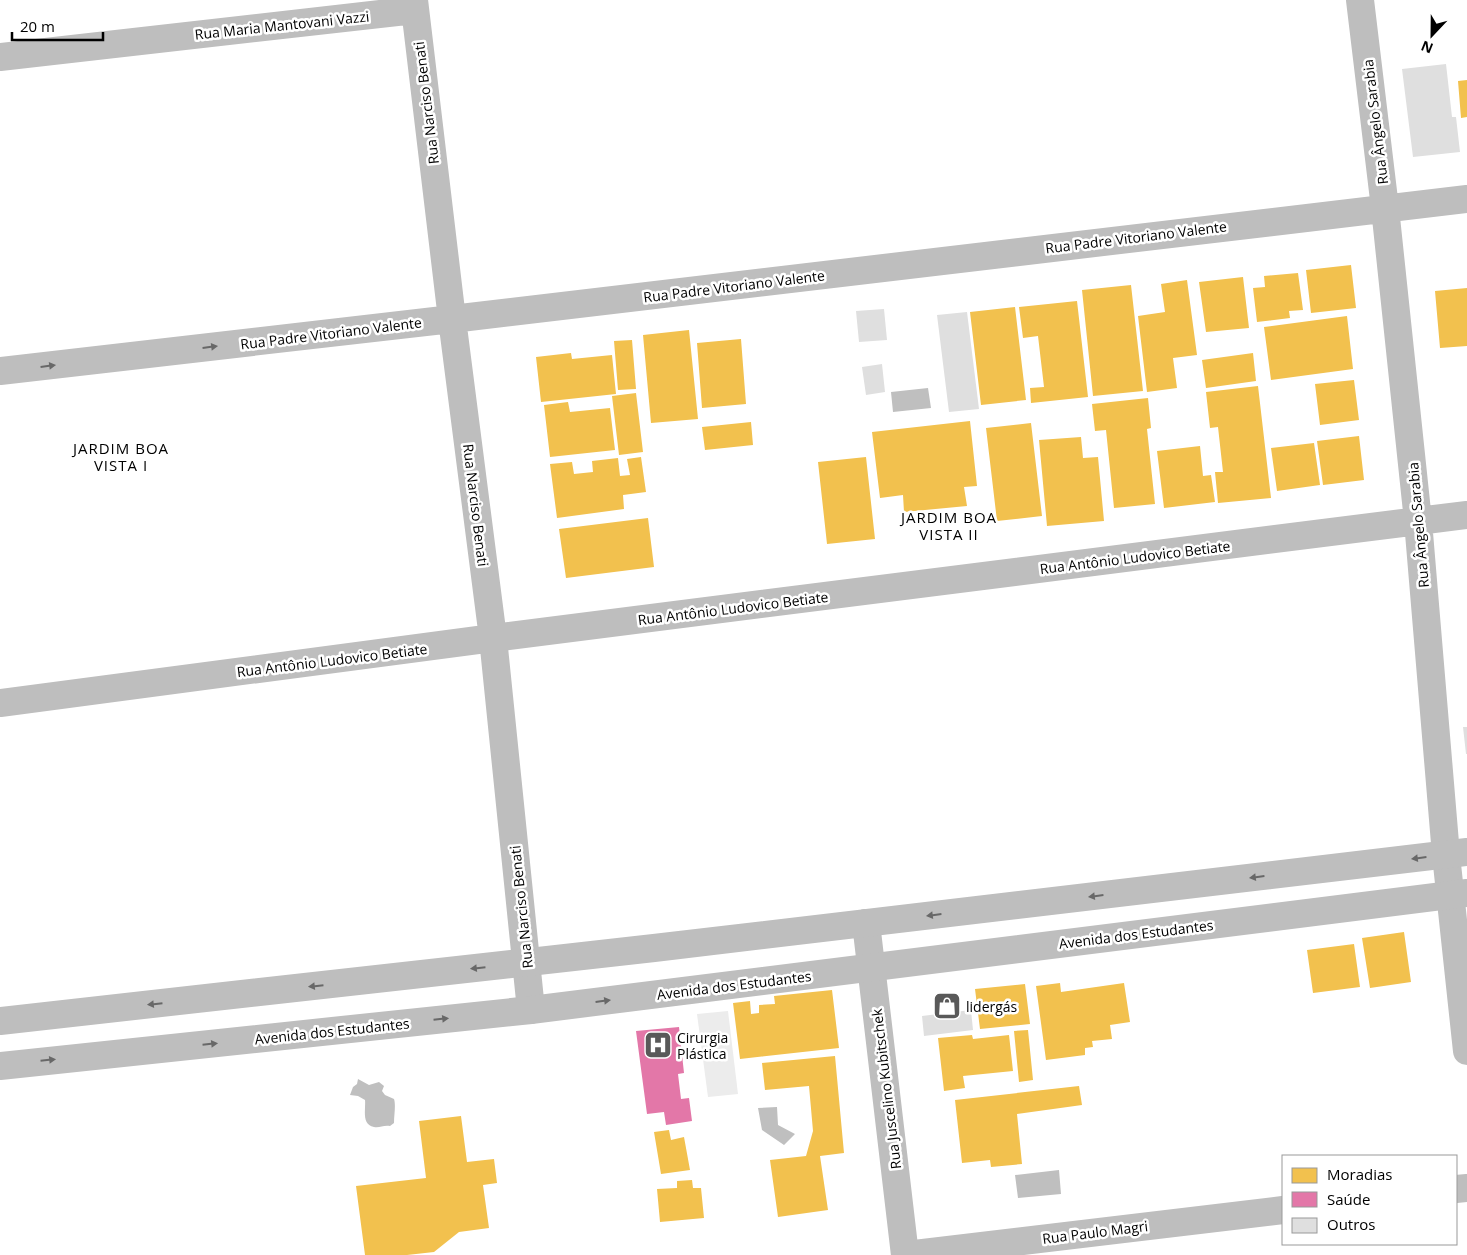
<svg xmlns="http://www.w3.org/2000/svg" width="1467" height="1255" viewBox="0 0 1467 1255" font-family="'Open Sans',sans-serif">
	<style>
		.green { fill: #ececec }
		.water { fill: #bfbfbf }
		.homes { fill: #f2c14e }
		.health { fill: #e377a8 }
		.building { fill: #dfdfdf }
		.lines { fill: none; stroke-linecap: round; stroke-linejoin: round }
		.minor { stroke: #bebebe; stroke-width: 28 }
		.tertiary { stroke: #bebebe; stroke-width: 28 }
		.oneway { fill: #686868 }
		.labels { text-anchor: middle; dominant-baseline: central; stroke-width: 5; stroke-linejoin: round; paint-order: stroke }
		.street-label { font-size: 14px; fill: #000; stroke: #fff }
		.poi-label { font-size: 14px; fill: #000; stroke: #fff; text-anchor: start }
		.neighbourhood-label { font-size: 15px; letter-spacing: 1px; fill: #000; stroke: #fff }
	</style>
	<rect width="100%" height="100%" fill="#fff"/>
	<path class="green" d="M728,1011l10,83 -30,3 -11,-83z"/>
	<path class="water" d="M928,388l3,20 -38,4 -2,-20z
		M358,1079l11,6 10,-3 5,4 -2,5 3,4 9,4c2,6 0,16 0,24l-4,3c-7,-1 -10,2 -16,1 -13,-2 -8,-18 -9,-27l-7,-4 -8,-1 3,-8 4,-3z
		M777,1107l1,18 17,9 -11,11 -22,-15 -4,-22z
		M1059,1170l2,24 -43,4 -3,-23z"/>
	<path class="homes" d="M1467,80v37l-6,1 -3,-37z
		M1351,265l5,43 -45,5 -5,-43z
		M1298,273l5,37 -14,1 1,7 -33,4 -4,-34 12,-1 -1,-11z
		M1243,277l6,51 -43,4 -7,-50z
		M1187,280l10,75 -24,3 4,30 -30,4 -9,-76 27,-4 -4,-28z
		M1131,285l12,106 -50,5 -11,-106z
		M1467,288v58l-27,2 -5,-57z
		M1077,301l11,96 -57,6 -1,-15 14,-1 -6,-51 -15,2 -4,-31z
		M1015,307l11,93 -45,5 -11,-93z
		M1347,316l6,53 -82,11 -7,-53z
		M689,330l9,89 -47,4 -8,-88z
		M741,339l5,65 -44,4 -5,-65z
		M632,340l4,49 -18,1 -4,-49z
		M571,353l1,6 40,-4 4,39 -75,8 -5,-45z
		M1253,353l3,28 -50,7 -4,-28z
		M1354,380l5,40 -39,5 -5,-41z
		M1258,386l13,112 -53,5 -3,-31h8l-5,-45 -8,1 -4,-36z
		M636,393l7,59 -24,3 -7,-59z
		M1148,398l3,30 -4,1 8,75 -41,4 -8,-78 -11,1 -3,-27z
		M568,402l2,10 40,-4 5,42 -65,7 -6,-52z
		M970,421l7,65 -13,1 3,19 -63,6 -1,-17 -23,3 -8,-66z
		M751,422l2,23 -48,5 -3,-23z
		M1031,423l11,93 -45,5 -11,-93z
		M1359,436l5,44 -41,5 -6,-44z
		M1081,437l2,21 15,-1 6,64 -57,5 -8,-86z
		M1314,443l6,42 -43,6 -6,-43z
		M1200,446l3,30 8,-1 4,27 -51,6 -7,-57z
		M641,457l5,35 -23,3 1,14 -67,9 -7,-54 22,-2 2,12 19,-2 -1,-11 26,-3 2,18 10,-1 -3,-16z
		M866,457l9,82 -48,5 -9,-82z
		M648,518l6,49 -88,11 -7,-49z
		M1404,932l7,50 -41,6 -8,-50z
		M1354,944l6,43 -47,6 -6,-43z
		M1060,983l1,9 63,-9 6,39 -20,3 2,14 -20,2 1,6 -8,1v7l-39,5 -10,-74z
		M1025,984l5,40 -50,5 -5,-40z
		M832,990l7,58 -99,11 -7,-56 17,-2 1,13 8,-1v-8l16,-1 -1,-8z
		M1028,1030l5,50 -14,2 -5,-51z
		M972,1035l1,4 36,-4 4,36 -50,5 2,12 -21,3 -6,-53z
		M835,1056l9,97 -24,3 8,54 -50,7 -8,-57 36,-4 7,-25 -4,-45 -44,4 -3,-27z
		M1079,1086l3,19 -65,9 5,50 -31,3 -1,-7 -28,3 -7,-63z
		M461,1116l6,46 27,-3 3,24 -14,2 6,43 -30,4 -25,20 -27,3h-42l-9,-69 70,-8 -7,-57z
		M669,1130l2,10 13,-3 6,33 -29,4 -7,-42z
		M692,1180l1,8h8l3,30 -44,4 -3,-33 20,-1v-7z"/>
	<path class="health" d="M679,1027l5,46 -6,1 3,25 8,-1 3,23 -26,4 -2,-13 -17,2 -11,-83z"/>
	<path class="building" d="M1446,64l6,53h4l4,35 -47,5 -11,-88z
		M884,309l3,31 -28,2 -3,-31z
		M967,312l12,97 -30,3 -12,-97z
		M882,364l3,28 -19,3 -4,-28z
		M1463,727h4v27h-1z
		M971,1010l2,20 -49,6 -2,-20z"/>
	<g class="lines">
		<path class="minor" d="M414,0l38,319 41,319 38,372
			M1360,0l25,208 33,313 28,334 21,196
			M0,57l415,-47
			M0,371l452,-52 1015,-120
			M0,703l493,-65 925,-117 49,-6
			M866,923l39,332
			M1456,1189l11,-1
			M906,1255l377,-45"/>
		<path class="tertiary" d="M0,1021l654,-73 813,-96
			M0,1066l531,-56 936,-117"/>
	</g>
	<defs><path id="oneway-solid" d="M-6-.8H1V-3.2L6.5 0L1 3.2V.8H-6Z" transform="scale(1.25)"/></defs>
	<g class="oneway">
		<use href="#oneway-solid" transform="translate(210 347) rotate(-7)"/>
		<use href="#oneway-solid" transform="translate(48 366) rotate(-7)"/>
		<use href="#oneway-solid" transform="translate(1419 858) rotate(173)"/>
		<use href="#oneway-solid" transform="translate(1257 877) rotate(173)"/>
		<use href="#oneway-solid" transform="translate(1096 896) rotate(173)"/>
		<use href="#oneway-solid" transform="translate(934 915) rotate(173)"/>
		<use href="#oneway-solid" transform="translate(478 968) rotate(174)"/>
		<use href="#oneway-solid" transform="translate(316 986) rotate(174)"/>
		<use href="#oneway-solid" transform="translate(603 1001) rotate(-7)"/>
		<use href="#oneway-solid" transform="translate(155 1004) rotate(174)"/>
		<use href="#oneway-solid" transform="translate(441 1019) rotate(-6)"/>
		<use href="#oneway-solid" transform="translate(210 1044) rotate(-6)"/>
		<use href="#oneway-solid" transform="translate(48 1060) rotate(-6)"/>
	</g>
	<defs>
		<g id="shop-square" transform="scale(1.4375)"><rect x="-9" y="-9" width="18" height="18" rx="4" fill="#595959" stroke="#fff"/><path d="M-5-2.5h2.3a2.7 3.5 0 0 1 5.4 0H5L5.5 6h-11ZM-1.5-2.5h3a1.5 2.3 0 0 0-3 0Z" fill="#fff"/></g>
		<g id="hospital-square" transform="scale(1.4375)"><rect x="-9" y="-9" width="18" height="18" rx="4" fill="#595959" stroke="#fff"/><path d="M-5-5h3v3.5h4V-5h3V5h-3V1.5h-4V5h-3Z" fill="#fff"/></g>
	</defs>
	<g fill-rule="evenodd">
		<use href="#shop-square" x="947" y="1006"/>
		<use href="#hospital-square" x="658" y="1045"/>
	</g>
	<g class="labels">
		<g class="street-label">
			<text transform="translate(282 25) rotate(-6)">Rua Maria Mantovani Vazzi</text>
			<text transform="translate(426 103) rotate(-97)">Rua Narciso Benati</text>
			<text transform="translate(1375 122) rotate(-97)">Rua Ângelo Sarabia</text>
			<text transform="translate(1136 237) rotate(-7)">Rua Padre Vitoriano Valente</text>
			<text transform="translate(734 286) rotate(-7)">Rua Padre Vitoriano Valente</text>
			<text transform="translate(331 333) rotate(-7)">Rua Padre Vitoriano Valente</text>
			<text transform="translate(476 505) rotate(83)">Rua Narciso Benati</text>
			<text transform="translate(1418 525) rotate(-95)">Rua Ângelo Sarabia</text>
			<text transform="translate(1135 557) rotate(-7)">Rua Antônio Ludovico Betiate</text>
			<text transform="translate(733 608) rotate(-7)">Rua Antônio Ludovico Betiate</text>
			<text transform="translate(332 660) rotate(-7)">Rua Antônio Ludovico Betiate</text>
			<text transform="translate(521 907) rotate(-96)">Rua Narciso Benati</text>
			<text transform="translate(1136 934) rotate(-7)">Avenida dos Estudantes</text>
			<text transform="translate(734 985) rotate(-7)">Avenida dos Estudantes</text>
			<text transform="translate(332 1031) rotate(-6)">Avenida dos Estudantes</text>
			<text transform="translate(886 1089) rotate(-97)">Rua Juscelino Kubitschek</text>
			<text transform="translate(1095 1232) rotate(-7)">Rua Paulo Magri</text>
		</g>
		<g class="poi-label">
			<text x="966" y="1006">lidergás</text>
			<text x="677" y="1037">Cirurgia<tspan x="677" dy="16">Plástica</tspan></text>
		</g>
		<g class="neighbourhood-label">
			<text x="121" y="448">JARDIM BOA<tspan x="121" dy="17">VISTA I</tspan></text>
			<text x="949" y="517">JARDIM BOA<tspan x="949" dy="17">VISTA II</tspan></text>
		</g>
	</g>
	<rect x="1282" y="1155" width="175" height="90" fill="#ffffff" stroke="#999999"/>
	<rect x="1292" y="1168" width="25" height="15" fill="#f2c14e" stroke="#999999"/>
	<text x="1327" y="1180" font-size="15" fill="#000000">Moradias</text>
	<rect x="1292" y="1192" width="25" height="15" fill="#e377a8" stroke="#999999"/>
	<text x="1327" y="1205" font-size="15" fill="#000000">Saúde</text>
	<rect x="1292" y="1218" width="25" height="15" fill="#dfdfdf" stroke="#999999"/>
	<text x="1327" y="1230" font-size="15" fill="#000000">Outros</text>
	<g transform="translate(1432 35) rotate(202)" stroke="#ffffff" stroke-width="4" paint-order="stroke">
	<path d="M0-4L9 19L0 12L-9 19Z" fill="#000000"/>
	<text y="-8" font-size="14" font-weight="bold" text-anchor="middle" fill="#000000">N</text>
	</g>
	<path d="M12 32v8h91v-8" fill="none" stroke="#000000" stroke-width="2.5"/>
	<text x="20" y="32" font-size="15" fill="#000000" stroke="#ffffff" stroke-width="4" paint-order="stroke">20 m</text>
</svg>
